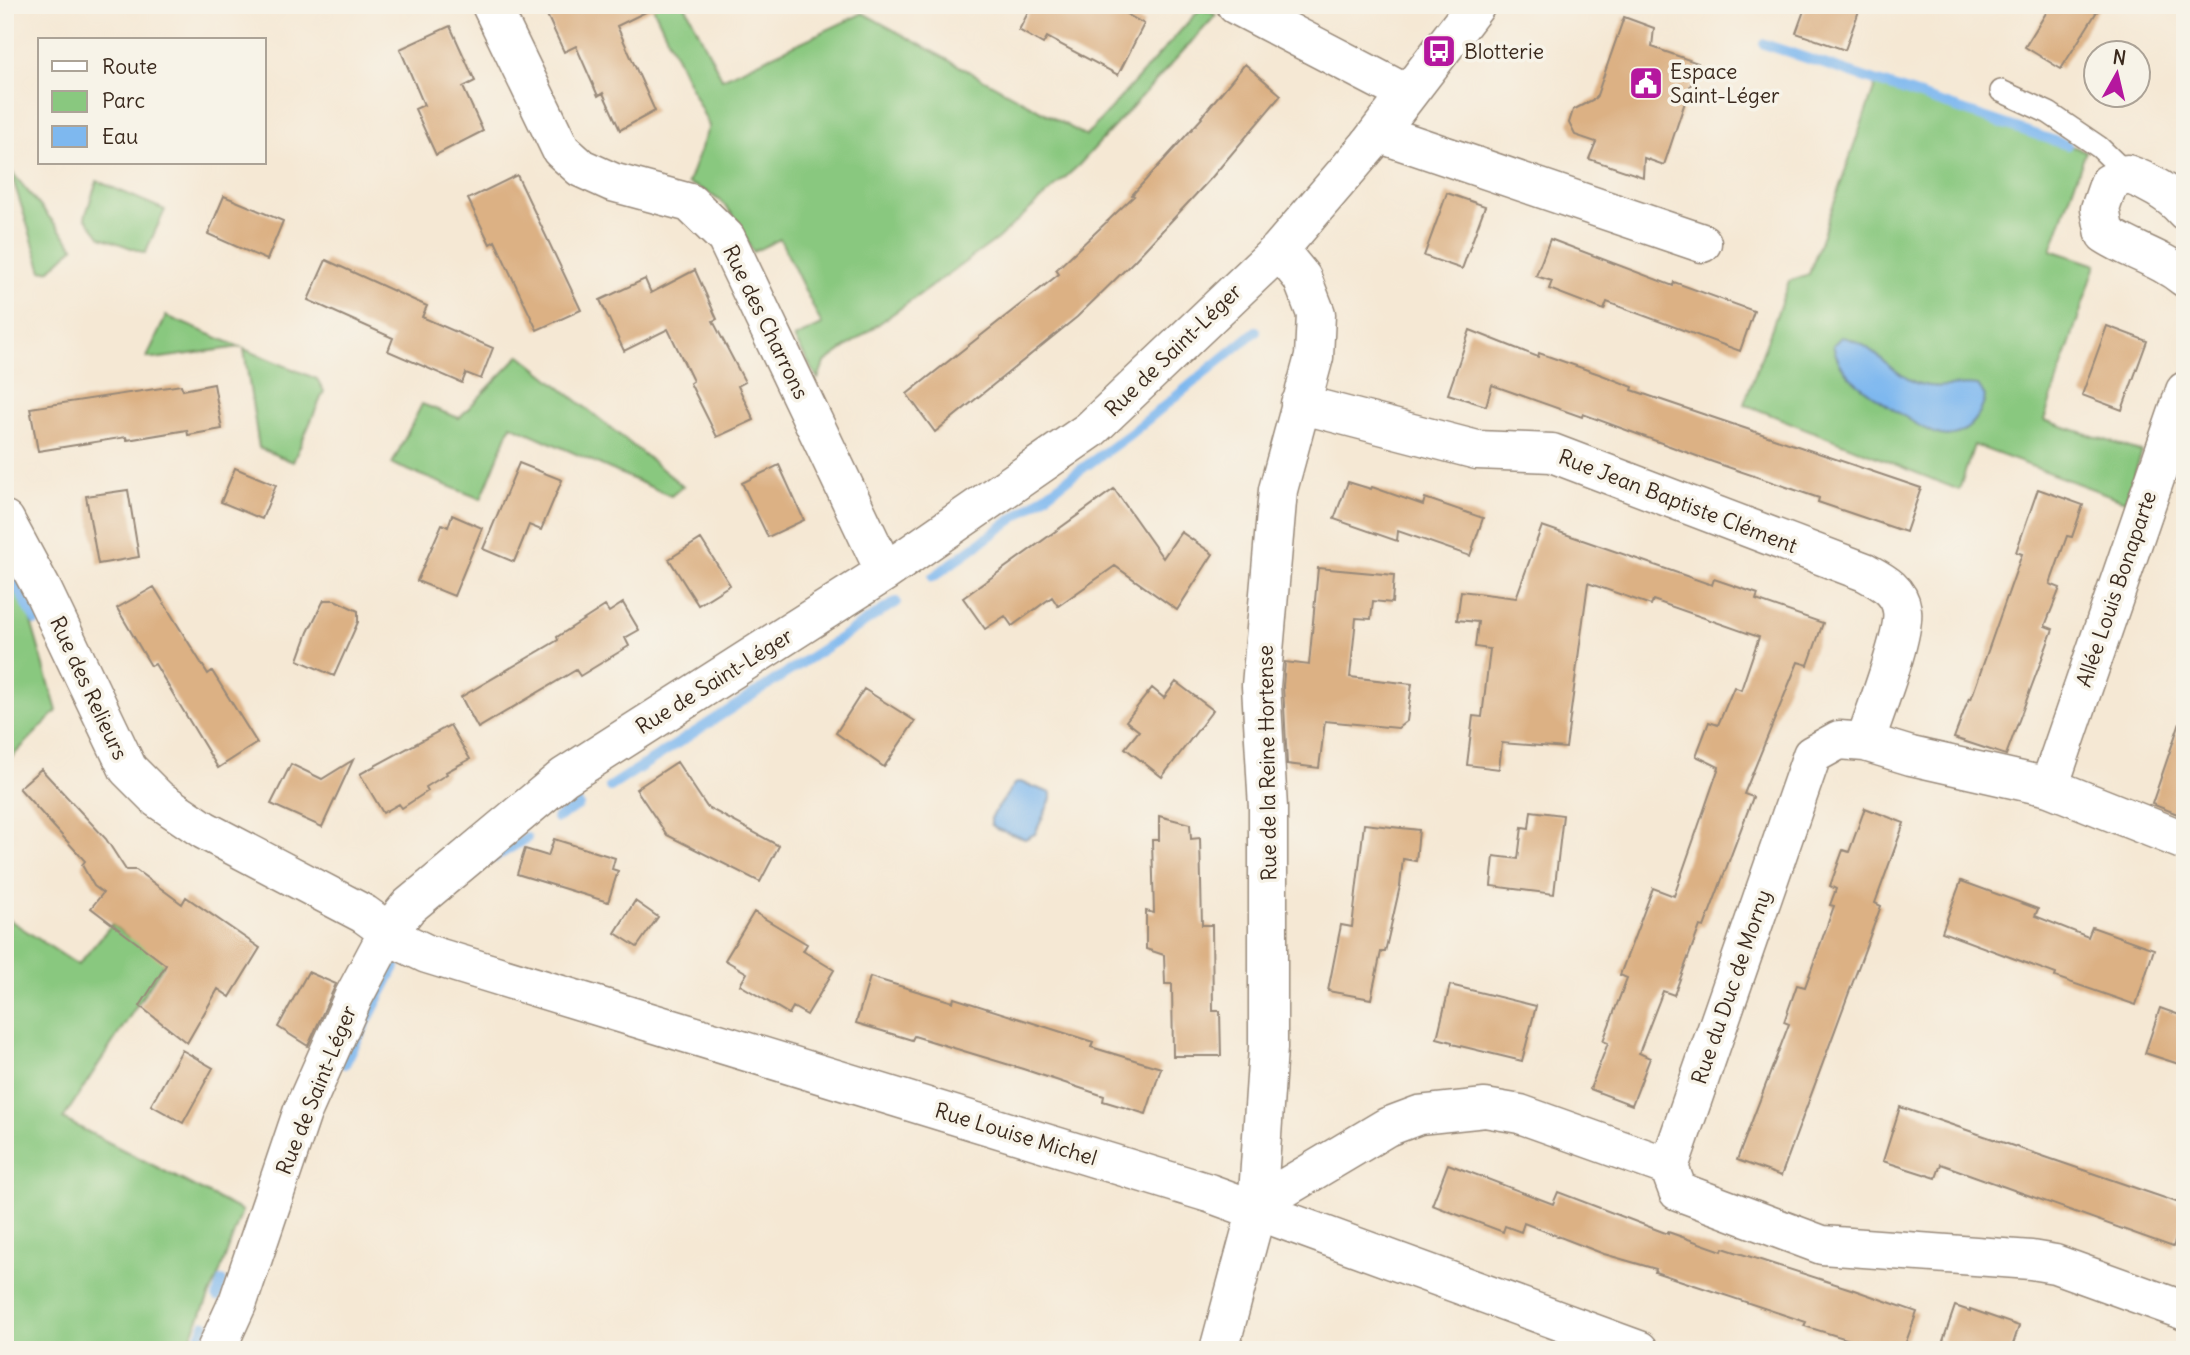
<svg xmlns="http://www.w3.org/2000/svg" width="2190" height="1355" viewBox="0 0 2190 1355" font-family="Delius,sans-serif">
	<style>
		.green { fill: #89c87f; stroke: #62794e; stroke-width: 2 }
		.water { fill: #7eb8ef; stroke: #5c7186; stroke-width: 2 }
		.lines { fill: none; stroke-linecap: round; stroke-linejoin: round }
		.stream { stroke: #7eb8ef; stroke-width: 10 }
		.building { fill: #dcb184 }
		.lane-casing { stroke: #988979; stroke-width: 24 }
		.street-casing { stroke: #988979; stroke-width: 41 }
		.lane { stroke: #fff; stroke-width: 21 }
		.street { stroke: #fff; stroke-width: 38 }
		.labels { text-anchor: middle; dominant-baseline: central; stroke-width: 7; stroke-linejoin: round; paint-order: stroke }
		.poi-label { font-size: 21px; fill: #3b2a1e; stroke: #f7f3e8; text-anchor: start }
		.street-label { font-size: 21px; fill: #3b2a1e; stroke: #f7f3e8 }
	</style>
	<rect width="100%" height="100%" fill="#f7f3e8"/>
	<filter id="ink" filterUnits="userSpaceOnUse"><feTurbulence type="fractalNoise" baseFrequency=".0143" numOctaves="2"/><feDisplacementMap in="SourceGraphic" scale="14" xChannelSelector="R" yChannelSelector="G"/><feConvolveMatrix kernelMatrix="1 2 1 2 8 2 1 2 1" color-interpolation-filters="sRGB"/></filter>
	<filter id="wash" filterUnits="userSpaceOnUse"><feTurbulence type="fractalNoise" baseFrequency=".00686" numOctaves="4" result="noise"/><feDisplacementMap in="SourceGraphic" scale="28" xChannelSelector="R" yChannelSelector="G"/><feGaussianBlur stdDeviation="1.57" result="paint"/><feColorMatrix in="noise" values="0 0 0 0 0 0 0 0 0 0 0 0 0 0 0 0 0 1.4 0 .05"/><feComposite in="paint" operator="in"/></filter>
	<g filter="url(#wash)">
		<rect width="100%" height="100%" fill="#f5e8d4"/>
		<path class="green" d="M652,5h33l37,74 141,-66 223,123 115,-128 15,7 -137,150 -83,75 -172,123 -6,16 -24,-41 28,-13 -42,-86 -27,13c-21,-39 -22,-51 -65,-69l21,-57z
			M1876,83l210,68 -35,99 45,15 -52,155 98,32 -17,49 -151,-56 -15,45 -215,-86 45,-123 20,-7z
			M10,170l64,77 -24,23 -8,1z
			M97,181l68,29 -20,43 -44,-16 -16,-20z
			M166,316l74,31 -86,12 -7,-2z
			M244,349l73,30 7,12 -31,71 -34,-14z
			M520,355l163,131 -12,10 -160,-71 -30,74 -89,-35 30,-60 37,14z
			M16,592l14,26 27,93 -52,53v-163z
			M5,917l73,48 34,-41 17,13 13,-15 31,28 -110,169 179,92 -22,61 -35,78h-180z"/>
		<path class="water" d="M1841,337c30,4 46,33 73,45 19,9 43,1 64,4l7,10c-3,22 -22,46 -48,38 -16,-4 -73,-44 -86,-56 -9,-9 -15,-20 -18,-33z
			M1020,782l31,11v6l-16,35 -10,5 -28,-10 -6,-5v-6l23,-34z"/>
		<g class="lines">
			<path class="stream" d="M1764,44l303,101
				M5,566l31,55
				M933,577l197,-143 126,-103
				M610,787l286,-185
				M557,818l22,-13
				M494,858l33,-20
				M345,1064l51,-99
				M217,1297l5,-16
				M194,1350l11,-25"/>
		</g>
		<g id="blocks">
			<path class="building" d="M566,5h94l-43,21 38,85 -35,19 -17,-37 -5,3 -22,-50 -12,6 -17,-37z
				M1032,5h78l34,19 -26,51 -71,-38 -4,7 -24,-14z
				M1806,5h55l-16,45 -49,-17z
				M2051,5h50l-40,64 -36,-22z
				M1624,17l30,11 -2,19 46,16 -34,102 -20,-7 -1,19 -54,-18 7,-17 -21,-7 -6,-12 4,-13 23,-12z
				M450,26l25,55 -12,6 20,44 -47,24 -21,-46 9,-4 -24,-56z
				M1245,64l36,31 -68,81 -79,85 -57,56 -142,115 -28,-38 152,-120 -3,-4 78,-74 -2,-1 70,-77 -1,-1z
				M517,175l64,135 -44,20 -42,-89 -5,3 -22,-45z
				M1447,193l38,13 -23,63 -38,-13z
				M224,196l59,25 -16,39 -59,-26z
				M1550,239l123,47 1,-4 80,29 -14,40 -133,-49 -3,8 -55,-21 3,-8 -16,-5z
				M326,260l101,46 -5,11 71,31 -12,31 -15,-6 -4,10 -74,-32 5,-13 -85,-38z
				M695,270l22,49 -4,2 32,61 -7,4 16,34 -37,17 -27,-54 3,-2 -25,-52 -44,22 -24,-51 45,-21 6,14z
				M2107,326l40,15 -25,69 -40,-15z
				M1470,330l68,27 1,-4 63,22 31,12 -1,3 289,98 -15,44 -88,-30 1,-4 -106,-36 -130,-48 -1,3 -90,-32 -6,21 -38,-12z
				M214,384l8,45 -34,6 -1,-5 -60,10 -1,-3 -88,14 -8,-43 151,-23 2,5z
				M519,463l43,17 -21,50 -12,-5 -15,37 -31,-13z
				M779,465l25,55 -36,17 -26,-54z
				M235,468l41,17 -14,34 -41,-17z
				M1348,482l23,7 1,-2 51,18 2,-7 58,20 -13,38 -72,-25 -1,10 -63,-22z
				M1114,489l49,69 18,-26 32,22 -36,56 -62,-44 -57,40 -6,-9 -40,29 -7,-10 -20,13 -22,-31z
				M2038,489l45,16 -11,32 -5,-1 -17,48 10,4 -15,38 8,3 -47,126 -52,-17 15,-40 2,1 51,-145 -6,-2z
				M128,490l11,67 -41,7 -12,-68z
				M452,515l30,13 -28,68 -37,-15 25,-57 6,3z
				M1542,526l170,59 2,-6 44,15 -2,6 67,23 -15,42 -10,-3 -54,132 9,3 -49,130 -4,-1 -26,69 -11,-4 -24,62 11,5 -18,47 -42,-16 18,-46 -5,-2 24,-63 -7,-3 33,-87 21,8 45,-129 -23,-11 13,-34 9,3 16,-38 7,3 18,-53 -106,-37 -2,5 -63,-22 -22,165 -64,-5 -3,26 -32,-4 6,-49 9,1 8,-68 -15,-2 3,-25 -21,-2 4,-29 55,7z
				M701,539l29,46 -32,20 -29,-46z
				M1318,568l76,7 -2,28 -19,-2 -2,18 -15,-1 -6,59 62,7 -5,37 -9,7 -73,-7 -6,47 -32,-4 -4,-78 2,-24 24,3z
				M154,587l54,87 4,-3 45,72 -39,25 -63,-104 -4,2 -34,-58z
				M324,600h11l23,11v11l-24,54 -36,-16 10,-28z
				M623,603l16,27 -14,8 4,8 -49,30 -4,-6 -98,58 -17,-31 97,-57 -1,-3 48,-31 4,6z
				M1176,682l37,28 -51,67 -37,-29 14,-17 -13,-10 26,-33 12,10z
				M864,689l51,32 -31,46 -48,-34z
				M2180,722l5,1v94l-33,-13z
				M450,725l20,34 -24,13 1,2 -21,13 2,4 -26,17 -3,-4 -16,9 -23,-39z
				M353,760l-31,67 -51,-23 20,-40 31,15z
				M677,762l30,45 72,39 -19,36 -93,-47 -31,-46z
				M41,769l65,70 20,31h10l46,34 4,-7 74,51 -30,49 -12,-8 -31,54 -47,-37 26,-41 -75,-57 12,-15 -9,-7 -12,-21 3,-4 -66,-73z
				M1865,808l39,15 -29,80 6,3 -100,270 -44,-16 52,-136 -5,-2 13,-37 8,2 29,-81 -4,-1 6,-16 -6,-3 13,-36 6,2z
				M1531,811l32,4 -9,79 -63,-8 3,-30 24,3 4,-32 7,1z
				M1159,816l31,8 1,15 9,-1 2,87h10l1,86h7l1,45h-48l-1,-72h-7l-1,-29 -18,-6v-38l8,2 -2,-73h7z
				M1364,824l55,6 -3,31 -13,-2 -3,27 -15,66h-4l-10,47 -43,-8 13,-66 11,2z
				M554,839l61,19 -3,11 6,2 -10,31 -91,-28 8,-25 23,7z
				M1961,881l77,28 -3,7 53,21 4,-10 62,22 -18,56 -81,-28 1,-3 -114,-42z
				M635,901l23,16 -21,30 -22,-14z
				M754,912l53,32 -4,7 31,19 -27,45 -14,-8 -4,7 -49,-29 7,-12 -22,-13z
				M308,972l28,12 -28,62 -30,-19z
				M870,977l83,25 1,-4 76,24 63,20 -2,5 70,21 -15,46 -43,-13 1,-5 -81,-27 -109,-33 -2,4 -56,-17z
				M1450,985l86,21 -14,55 -70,-17v-2l-15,-4z
				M2160,1008l25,9v49l-40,-13z
				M182,1050l31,18 -30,55 -32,-18z
				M1900,1107l285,98v9l-12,33 -232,-83 -5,14 -53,-17z
				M1448,1164l105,40 5,-12 110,42v-2l54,19 1,-3 131,42 63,22 -14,38h-20l-79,-24 2,-4 -151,-50 1,-3 -52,-15 -80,-31 -3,9 -16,-6 -2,6 -71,-27z
				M1955,1306l15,5v-2l49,17 -8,24h-43l-25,-9z"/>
		</g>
	</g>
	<g filter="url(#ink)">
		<use href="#blocks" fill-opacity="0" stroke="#988979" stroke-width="2"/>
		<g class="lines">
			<g class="lane-casing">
				<path id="lane" d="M2001,91l48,22 50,34 28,27"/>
			</g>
			<g class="street-casing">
				<path id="street" d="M491,5l70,145 20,18 31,14 78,21 36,35 159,334
					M1236,5l171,89
					M1378,133l324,110
					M2185,211c-14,-17 -38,-30 -58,-37l-18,9 -9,26 5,25c26,17 56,24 80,44
					M1300,404l177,46 75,3 313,119c16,9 34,17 37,38 4,24 -28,104 -37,132
					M5,520l38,71 85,178 30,30 46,31 160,84 40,29 23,11 782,239 430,157
					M2049,787l136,-396
					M1669,1167l9,24 144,54 209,15 24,4 130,47
					M1257,1209l16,-14 114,-68 32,-12 66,-7 35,6 149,53 143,-412 27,-15 26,2 46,14 138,31 136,54
					M216,1350l22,-48 64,-189 52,-117 34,-64 20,-25 156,-130 321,-205 205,-142 189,-180 89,-104 108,-141
					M1219,1350l38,-141 11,-161v-240l-7,-122 17,-196 36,-133 2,-43 -14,-36 -23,-28"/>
			</g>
			<use href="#lane" class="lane"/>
			<use href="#street" class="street"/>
		</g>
	</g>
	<defs>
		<g id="bus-square" transform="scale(1.75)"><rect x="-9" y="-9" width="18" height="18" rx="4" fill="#b5179e" stroke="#f7f3e8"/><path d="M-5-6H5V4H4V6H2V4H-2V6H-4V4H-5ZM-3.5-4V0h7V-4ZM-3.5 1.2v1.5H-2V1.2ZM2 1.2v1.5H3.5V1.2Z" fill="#fff"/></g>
		<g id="civic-square" transform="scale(1.75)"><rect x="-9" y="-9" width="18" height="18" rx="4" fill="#b5179e" stroke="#f7f3e8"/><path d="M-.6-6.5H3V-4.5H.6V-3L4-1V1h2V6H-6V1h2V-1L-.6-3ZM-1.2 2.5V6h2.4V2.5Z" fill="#fff"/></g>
	</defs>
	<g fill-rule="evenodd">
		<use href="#bus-square" x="1439" y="51"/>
		<use href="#civic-square" x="1646" y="83"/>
	</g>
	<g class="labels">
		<g class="poi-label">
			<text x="1464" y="51">Blotterie</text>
			<text x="1670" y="71">Espace<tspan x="1670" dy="24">Saint-Léger</tspan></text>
		</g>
		<g class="street-label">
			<text transform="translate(766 322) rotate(64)">Rue des Charrons</text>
			<text transform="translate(1173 350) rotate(-44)">Rue de Saint-Léger</text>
			<text transform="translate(1678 501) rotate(21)">Rue Jean Baptiste Clément</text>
			<text transform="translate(2116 589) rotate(-71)">Allée Louis Bonaparte</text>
			<text transform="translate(714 681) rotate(-32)">Rue de Saint-Léger</text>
			<text transform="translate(89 688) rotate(65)">Rue des Relieurs</text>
			<text transform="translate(1267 763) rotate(-91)">Rue de la Reine Hortense</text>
			<text transform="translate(1731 987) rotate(-71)">Rue du Duc de Morny</text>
			<text transform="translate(316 1090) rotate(-68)">Rue de Saint-Léger</text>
			<text transform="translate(1016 1134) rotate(17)">Rue Louise Michel</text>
		</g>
	</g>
	<rect width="2190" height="1355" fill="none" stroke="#f7f3e8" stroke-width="28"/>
	<rect x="38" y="38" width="228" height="126" fill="#f7f3e8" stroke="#aca397" stroke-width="2"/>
	<rect x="52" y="61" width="35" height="10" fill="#ffffff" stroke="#aca397" stroke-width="2"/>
	<text x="102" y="74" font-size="21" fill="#3b2a1e">Route</text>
	<rect x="52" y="91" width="35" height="21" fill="#89c87f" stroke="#aca397" stroke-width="2"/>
	<text x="102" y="108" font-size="21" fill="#3b2a1e">Parc</text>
	<rect x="52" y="126" width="35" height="21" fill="#7eb8ef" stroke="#aca397" stroke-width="2"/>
	<text x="102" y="144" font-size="21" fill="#3b2a1e">Eau</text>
	<g transform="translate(2117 74) rotate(8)"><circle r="33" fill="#f7f3e8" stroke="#aca397" stroke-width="2"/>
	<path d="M0-5L12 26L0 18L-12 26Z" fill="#b5179e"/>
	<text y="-10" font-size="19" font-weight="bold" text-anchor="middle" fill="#3b2a1e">N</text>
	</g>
</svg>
